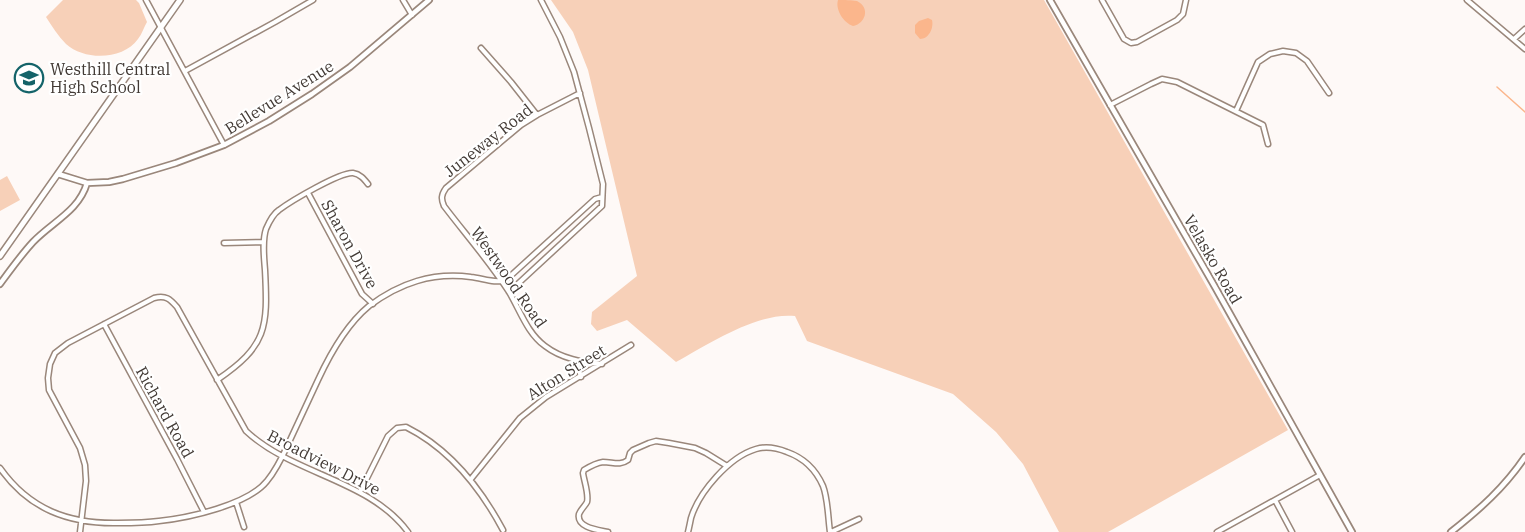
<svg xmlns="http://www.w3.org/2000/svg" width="1525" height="532" viewBox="0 0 1525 532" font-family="'IBM Plex Serif',serif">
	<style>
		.green { fill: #f7d0b8 }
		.water { fill: #fbb68c }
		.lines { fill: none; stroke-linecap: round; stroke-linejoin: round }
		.stream { stroke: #fbb68c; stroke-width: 1.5 }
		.minor-casing { stroke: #9a877b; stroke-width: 7 }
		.tertiary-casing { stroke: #9a877b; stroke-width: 8 }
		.secondary-casing { stroke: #9a877b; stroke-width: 8 }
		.minor { stroke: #fff; stroke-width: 4 }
		.tertiary { stroke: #fff; stroke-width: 4.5 }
		.secondary { stroke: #fff; stroke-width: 5 }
		.labels { text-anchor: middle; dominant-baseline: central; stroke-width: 4.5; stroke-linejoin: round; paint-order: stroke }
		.poi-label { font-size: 16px; fill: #423a35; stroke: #fff; text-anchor: start }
		.street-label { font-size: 16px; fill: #423a35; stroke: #fff }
	</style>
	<rect width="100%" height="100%" fill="#fef9f7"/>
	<path class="green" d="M63,0h73l3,3 8,19c-3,5 -5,12 -9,17 -15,21 -53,22 -72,5 -8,-8 -14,-18 -20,-27z
		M551,0h493l244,430 -180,102h-49l-36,-68 -27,-32 -43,-38 -146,-53 -12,-25c-38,-4 -86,28 -119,46l-49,-42 -30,11 -6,-7 1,-12 45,-36 -49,-206 -15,-38z
		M7,176l13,24 -20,11v-31z"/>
	<path class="water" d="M838,0c6,0 14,0 19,1 14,7 8,23 -4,25 -9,-3 -18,-16 -15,-26z
		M928,18l4,2c2,8 -3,19 -12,19l-5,-6v-8l4,-4z"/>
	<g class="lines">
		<path class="stream" d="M1497,87l28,25"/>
		<g class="minor-casing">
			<path id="minor" d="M146,0l78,145
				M403,0l9,15
				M1102,0l22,39 7,4 6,-1 40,-22 6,-6 3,-14
				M1467,0l58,49
				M1514,39l11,-10
				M481,48l30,34 26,33
				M185,71l90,-49 38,-22
				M580,93l-43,22 -16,10 -75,63c-5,7 -5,11 -2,18 22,29 46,56 65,86 11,18 18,41 36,54 17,13 37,16 57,18
				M1110,105l41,-21 11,-5 15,3 86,43 5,19
				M1236,111l22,-49 12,-8 13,-3 13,2 11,8 22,32
				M308,193l54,101 11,10
				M224,243l40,-1
				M509,292l93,-86 1,-22 -14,-56 -15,-56 -14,-35 -19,-37
				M104,324l73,135 27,53
				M576,361l5,16
				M217,380c50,-34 51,-52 48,-110 -1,-13 -3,-29 1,-41 3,-7 7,-15 13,-19 12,-9 61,-38 74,-37 7,1 11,6 15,11
				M0,468c29,41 68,56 118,55 13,0 27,0 41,-2 29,-3 89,-16 108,-40 11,-13 17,-28 24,-43 9,-19 18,-39 27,-58 12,-26 28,-55 51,-74 31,-23 63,-34 102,-29 11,1 24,7 35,3l89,-81 7,-2
				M471,479l49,-61 26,-21 85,-52
				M360,492l28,-56 9,-8 9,-1c44,22 74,60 97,103
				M1275,500l17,32
				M236,502l8,25
				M80,532l6,-51 -1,-16 -5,-17 -31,-58 -1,-12 2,-14 5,-11 13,-10 86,-45c12,-3 16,1 23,9l69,124c47,44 123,48 162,101
				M608,532c-9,-2 -32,-4 -29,-18 2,-5 6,-8 8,-12 2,-8 -3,-21 -4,-29l1,-3c5,-3 12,-7 19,-8 10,0 17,4 25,-2l2,-7 3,-3 16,-7 7,-2 13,2 26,5 11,5 21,13
				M688,532c1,-4 2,-9 3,-14 8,-26 38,-61 65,-69 10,-3 21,-1 31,3 17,6 29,18 36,34 5,13 5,32 7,46
				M831,532l28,-13
				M1217,532l103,-57"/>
		</g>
		<g class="tertiary-casing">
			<path id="tertiary" d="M1050,0l165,287 137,245
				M58,174l29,9 22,-1 14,-3 53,-16 48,-18 45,-24 43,-27 38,-27 79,-67
				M0,284c11,-15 21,-29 33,-42 19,-20 46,-31 54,-59
				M1451,532c29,-23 53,-44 74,-75"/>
		</g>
		<g class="secondary-casing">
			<path id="secondary" d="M0,256l180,-256"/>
		</g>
		<use href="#minor" class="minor"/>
		<use href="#tertiary" class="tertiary"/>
		<use href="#secondary" class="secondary"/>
	</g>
	<defs>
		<g id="school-ring" transform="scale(1.5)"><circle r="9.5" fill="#fff" stroke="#146369" stroke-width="1.5"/><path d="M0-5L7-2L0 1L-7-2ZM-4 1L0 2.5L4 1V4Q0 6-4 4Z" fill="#146369"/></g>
	</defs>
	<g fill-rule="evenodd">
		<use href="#school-ring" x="29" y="78"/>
	</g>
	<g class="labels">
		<g class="poi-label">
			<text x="50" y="69">Westhill Central<tspan x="50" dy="18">High School</tspan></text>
		</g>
		<g class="street-label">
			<text transform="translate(279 97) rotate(-32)">Bellevue Avenue</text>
			<text transform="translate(488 140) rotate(-38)">Juneway Road</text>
			<text transform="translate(350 244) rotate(61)">Sharon Drive</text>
			<text transform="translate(1213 259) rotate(60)">Velasko Road</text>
			<text transform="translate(509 277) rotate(55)">Westwood Road</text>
			<text transform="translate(566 372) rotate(-32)">Alton Street</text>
			<text transform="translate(165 412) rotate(61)">Richard Road</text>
			<text transform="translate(324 462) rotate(27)">Broadview Drive</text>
		</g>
	</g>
</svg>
